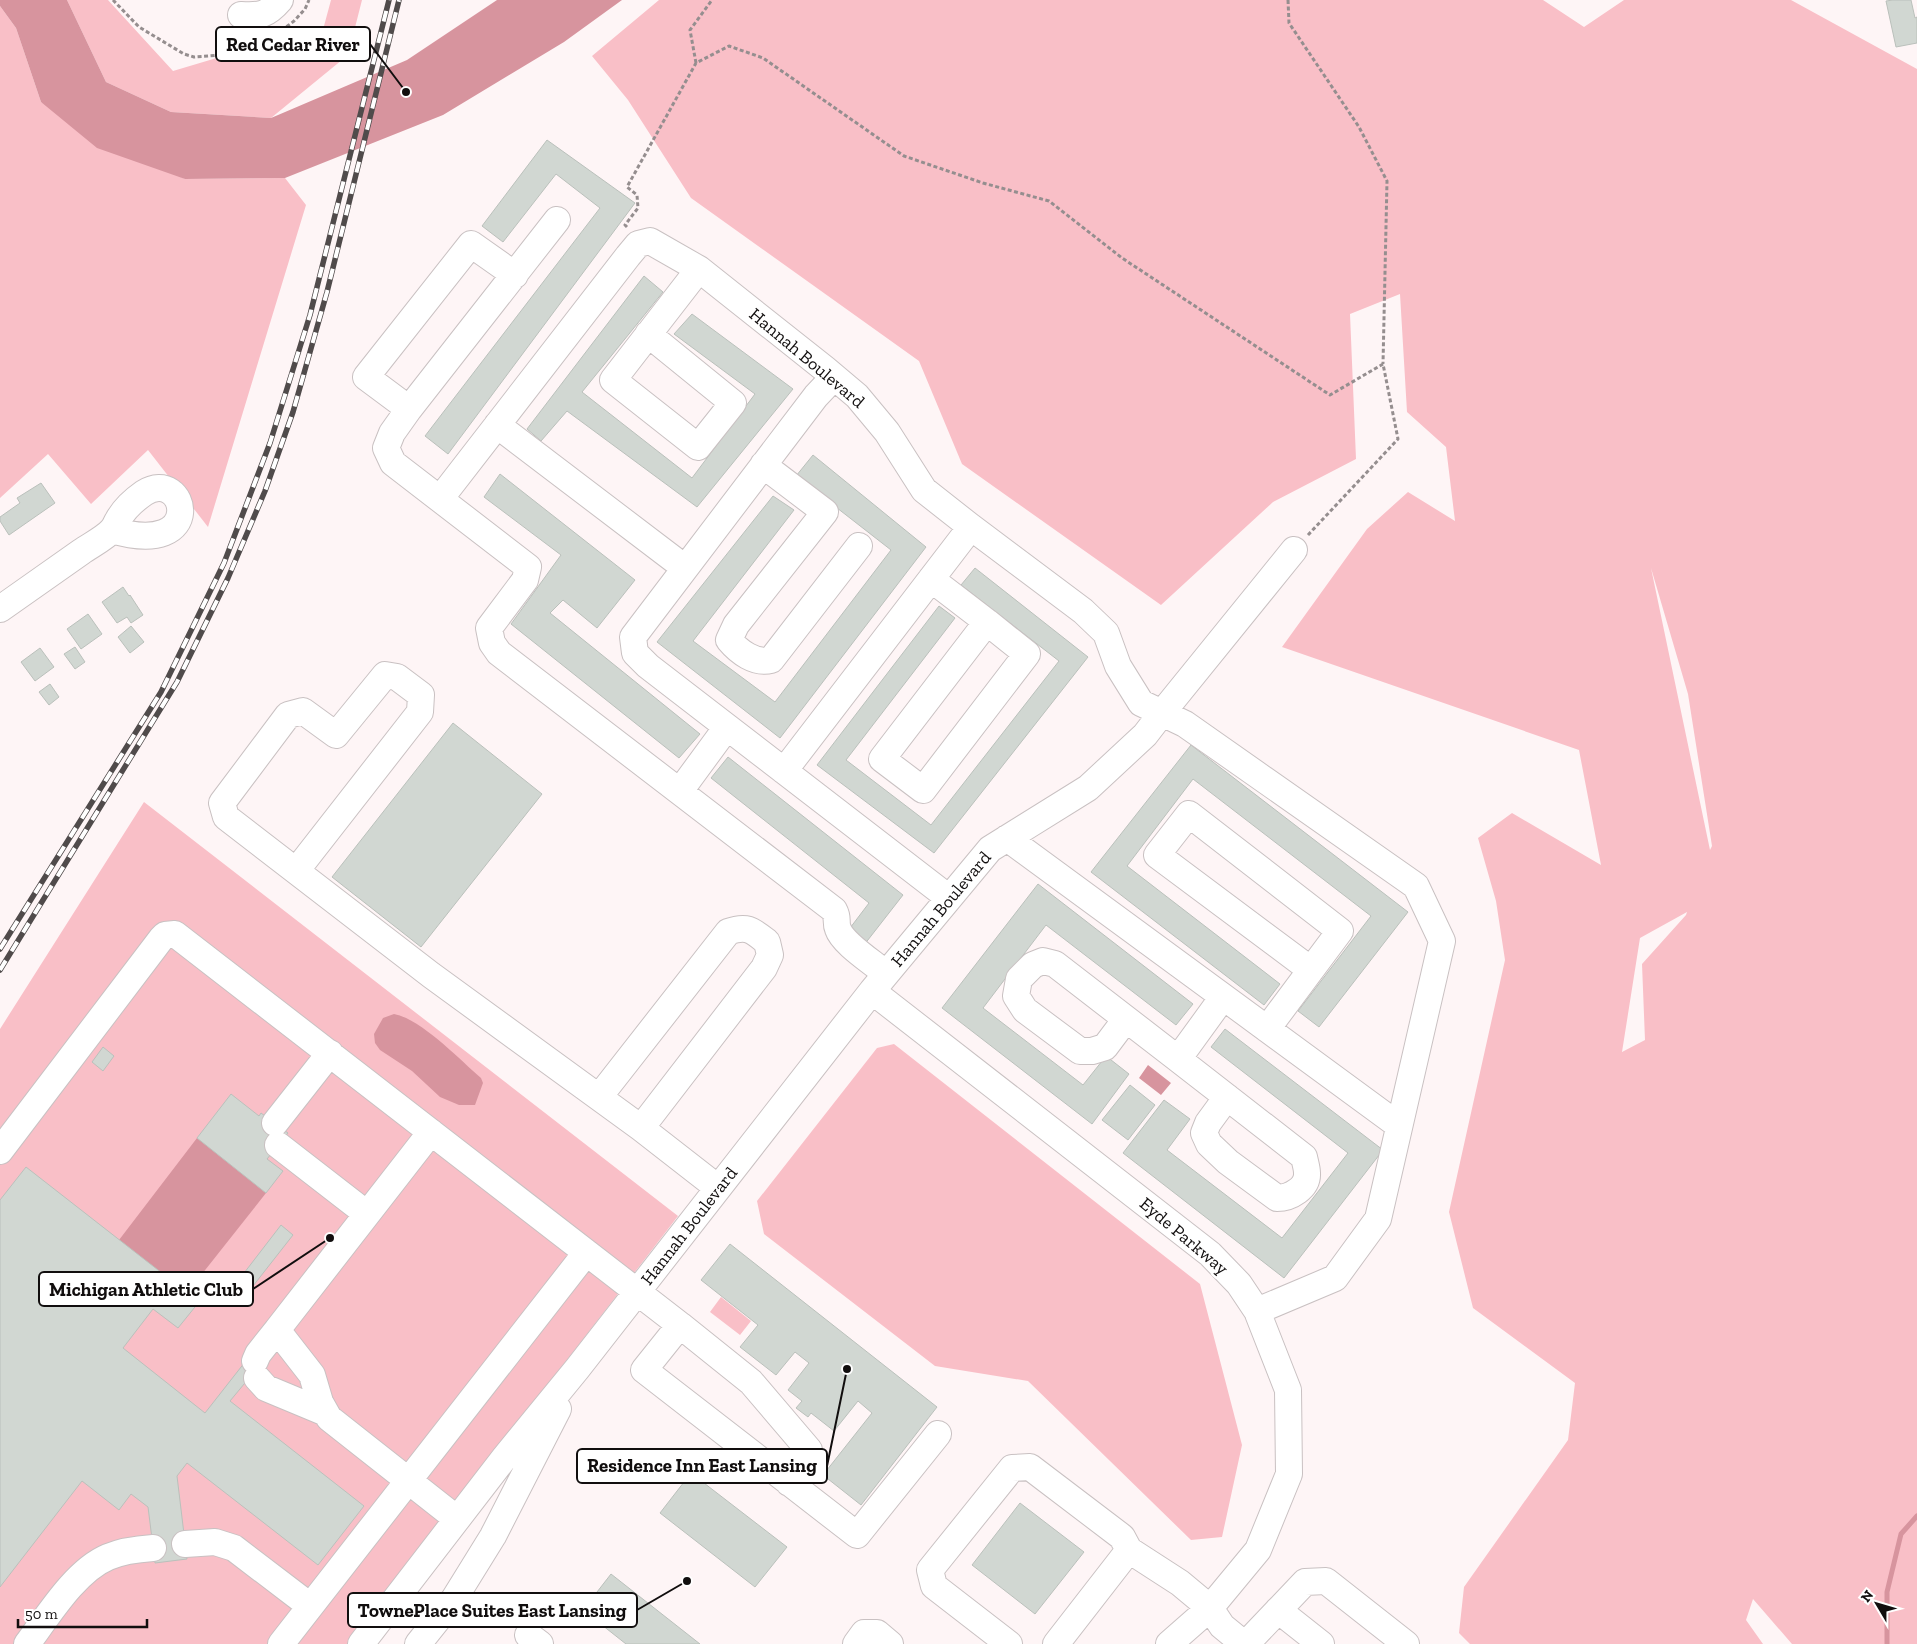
<svg xmlns="http://www.w3.org/2000/svg" width="1917" height="1644" viewBox="0 0 1917 1644" font-family="'Zilla Slab',serif">
	<style>
		.green { fill: #f9bfc7; fill-rule: evenodd }
		.water { fill: #d7949e }
		.lines { fill: none; stroke-linecap: round; stroke-linejoin: round }
		.stream { stroke: #d7949e; stroke-width: 5 }
		.building { fill: #d1d7d2; stroke: #bac0bb }
		.minor-casing { stroke: #c9c1c2; stroke-width: 28 }
		.path { stroke: #958e8f; stroke-width: 3; stroke-dasharray: 4 2.5; stroke-linecap: butt }
		.minor { stroke: #fff; stroke-width: 26 }
		.rail-casing { stroke: #504b4b; stroke-width: 5.5 }
		.rail { stroke: #fff; stroke-width: 4; stroke-dasharray: 11; stroke-linecap: butt }
		.labels { text-anchor: middle; dominant-baseline: central; stroke-width: 5; stroke-linejoin: round; paint-order: stroke }
		.street-label { font-size: 18px; fill: #110e0e; stroke: #fff }
		.leader { fill: none; stroke: #110e0e; stroke-width: 2 }
		.callout-dot { fill: #110e0e; stroke: #fff; stroke-width: 2 }
		.callout { fill: #fff; stroke: #110e0e; stroke-width: 2 }
		.callout-label { font-size: 19px; text-anchor: middle; font-weight: bold; fill: #110e0e }
	</style>
	<rect width="100%" height="100%" fill="#fef5f6"/>
	<path class="green" d="M67,0h41l65,71 151,-45 7,-26h31l-14,55 -77,63 -100,-6 -65,-30z
		M659,0h884l41,27 40,-27h167l126,69v1575h-125l-39,-45 -7,21 17,24h-293l-11,-11 5,-46 104,-147 7,-57 -102,-75 -24,-96 56,-252 -9,-59 -18,-63 34,-25 89,52 -22,-115 -297,-103 85,-118 41,-37 47,29 -9,-74 -39,-35 -7,-118 -50,20 6,145 -83,43 -112,103 -199,-141 -43,-103 -228,-163 -63,-98 -36,-44zM1651,568l37,126 24,152 -2,4zM1687,912l-1,3 -44,49 3,76 -23,12 18,-114z
		M0,6l16,22 25,74 144,77 100,-1 21,27 -98,322 -60,-77 -57,54 -43,-50 -48,44z
		M144,802l534,414 -330,428h-348v-615z
		M894,1044l306,240 42,161 -20,92 -31,3 -163,-159 -93,-15 -171,-132 -7,-33 120,-153z
		M721,1297l30,24 -11,14 -30,-23z"/>
	<path class="water" d="M0,0h67l39,82 65,30 100,6 136,-58 90,-60h125l-58,42 -121,73 -158,63 -100,1 -88,-31 -56,-46 -25,-74 -16,-22z
		M394,1014c27,5 65,45 87,64l2,5 -8,22h-16l-19,-8 -28,-26 -32,-21 -5,-7 -1,-9 9,-16z
		M1148,1065l23,18 -10,12 -22,-17z
		M197,1138l69,55 -79,100 -68,-53z"/>
	<g class="lines">
		<path class="stream" d="M1887,1644v-52l14,-58 16,-18"/>
	</g>
	<path class="building" d="M1893,0h18l4,18 2,-1v26l-21,4 -10,-46z
		M547,140l88,63 -187,251 -23,-18 175,-228 -44,-34 -53,68 -21,-16z
		M644,276l19,16 -81,100 110,86 63,-84 -81,-60 18,-20 101,75 -96,118 -130,-96 -26,30 -14,-12z
		M813,455l113,92 -146,191 -123,-96 116,-146 21,14 -101,131 82,61 116,-152 -95,-74z
		M500,474l135,106 -38,48 -34,-28 -13,13 150,121 -21,24 -168,-134 50,-69 -77,-58z
		M41,483l14,20 -46,32 -9,-14v-4l20,-14 -3,-5z
		M975,568l113,89 -154,196 -117,-88 122,-159 16,12 -109,142 85,65 128,-164 -98,-76z
		M123,587l6,9 1,-1 13,20 -12,8 -4,-6 -10,6 -15,-21z
		M88,614l14,20 -21,15 -14,-20z
		M131,626l13,16 -14,11 -12,-16z
		M75,647l10,15 -10,7 -11,-15z
		M40,648l14,19 -19,14 -14,-19z
		M50,684l9,13 -10,8 -10,-13z
		M453,723l89,71 -121,153 -89,-70z
		M1191,745l217,167 -89,115 -21,-16 73,-95 -178,-137 -66,87 153,118 -16,21 -173,-133z
		M728,757l175,138 -39,50 -17,-13 22,-29 -158,-125z
		M1038,884l155,120 -17,21 -130,-100 -63,83 100,77 23,-29 23,18 -37,50 -150,-116z
		M1225,1029l158,121 -99,128 -161,-125 41,-53 26,19 -23,31 115,88 66,-85 -137,-106z
		M103,1047l11,9 -11,15 -11,-9z
		M1130,1085l25,20 -27,35 -26,-20z
		M231,1094l28,22 2,-3 27,20 -21,26 16,12 -17,22 -69,-55z
		M26,1167l173,135 -21,26 -25,-19 -30,39 82,65 40,-51 19,-2 -34,41 134,105 -46,59 -131,-102 -10,13 10,83 -32,4 -7,-56 -17,-13 -12,16 -37,-29 -82,106v-387z
		M281,1225l12,10 -40,51 -12,-9z
		M730,1244l207,163 -76,98 -38,-30 49,-62 -14,-12 -24,30 -23,-18 -3,4 -12,-9 6,-7 -14,-11 21,-27 -14,-11 -19,23 -36,-28 18,-22 -57,-45z
		M691,1473l96,74 -32,40 -95,-74z
		M1020,1503l64,49 -49,62 -63,-49z
		M611,1574l89,70h-74l-43,-34z"/>
	<g class="lines">
		<g class="minor-casing">
			<path id="minor" d="M241,15c20,1 26,0 39,-15
				M557,220l-148,189 -17,24 -6,15 7,15 135,104 -3,13 -36,48 3,15 7,10 335,257c5,9 1,12 4,19 5,15 36,34 48,45
				M648,334l85,69 -35,44 -85,-67 86,-111
				M834,377l-18,19 -183,241 2,16 13,13 301,232
				M409,409l-43,-32 105,-133 44,31
				M497,425l188,143
				M763,465l62,47 -89,113 -7,15c10,12 26,24 42,20l88,-114
				M931,579l56,43 -105,137 41,31 104,-136 -40,-32
				M0,609c27,-19 54,-38 81,-57 10,-7 24,-14 31,-22 3,-3 4,-7 6,-10 6,-11 16,-20 26,-27 42,-27 65,66 -32,37
				M784,771l187,-244
				M680,791l47,-64
				M1007,838l391,287
				M296,871l124,-159 1,-17 -24,-18 -12,-2 -49,60 -33,-24 -15,4 -66,88 4,14 205,158 210,153 77,60
				M872,991l338,263 29,30 18,27 31,79 1,84 -31,76 -48,58 -41,36
				M1126,1019l-21,28 -13,4h-12l-55,-41 -9,-14 3,-17 14,-14 10,-4 12,3 123,95 45,-62
				M1267,1029l73,-98 -151,-117 -32,41 154,115
				M1178,1059l126,98c1,5 3,11 3,16 1,15 -17,25 -30,25l-49,-36 -19,-18 -5,-11 4,-10 19,-26
				M599,1097l129,-165c19,-7 24,-2 39,10l3,13 -6,13 -123,160
				M275,1123l55,-70
				M431,1132l-154,198 35,45 8,27 9,16 128,101
				M278,1145l89,69
				M0,1151l161,-212 4,-4 10,-1 505,391 -36,45 213,165 81,-101
				M1257,1311l78,-33 43,-59 64,-278 -26,-55 -231,-162 -23,-11 132,-163
				M680,1325l71,57 58,68 -20,33
				M255,1361l3,-7 19,-24
				M257,1378l9,10 60,25
				M185,1544l30,-2 19,6 76,58
				M1278,1610l43,34
				M528,1635l12,9
				M27,1644c21,-28 48,-73 81,-87 14,-6 30,-8 45,-9
				M281,1644l305,-391
				M361,1644l144,-187 72,-88 295,-378 118,-142 98,-61 57,-53 17,-22 -21,-10 -23,-37 -12,-33 -23,-22 -112,-84 -47,-37 -37,-58 -30,-36 -32,-27 -126,-100 -49,-28 -12,3 -10,12 -188,243
				M418,1644l36,-45 39,-63 65,-127
				M856,1644l8,-11h13l13,11
				M1009,1644l-75,-58 -4,-16 82,-102 18,-1 92,70 7,13 51,33 30,25 12,18 22,18
				M1056,1644l73,-94
				M1246,1644l59,-62 21,-1 80,63"/>
		</g>
		<path class="path" d="M113,0l26,27 45,27 10,3 52,-4 9,-2 39,-30 11,-12 4,-9
			M1288,0l1,23 70,104 28,54 -4,183
			M696,63l-6,-33 22,-30
			M627,227l-2,-2 13,-17 -1,-13 -10,-8 69,-124 33,-17 34,12 141,98 79,27 66,18 73,57 208,137 53,-31 15,75 -90,96"/>
		<use href="#minor" class="minor"/>
		<g class="rail-casing">
			<path id="rail" d="M0,949l161,-257 63,-129 46,-120 40,-128 79,-315
				M0,970l177,-288 51,-104 37,-87 28,-79 34,-120 72,-292"/>
		</g>
		<use href="#rail" class="rail"/>
	</g>
	<g class="labels">
		<g class="street-label">
			<text transform="translate(807 358) rotate(40)">Hannah Boulevard</text>
			<text transform="translate(941 909) rotate(-50)">Hannah Boulevard</text>
			<text transform="translate(689 1226) rotate(-52)">Hannah Boulevard</text>
			<text transform="translate(1184 1236) rotate(40)">Eyde Parkway</text>
		</g>
	</g>
	<path class="leader" d="M406 92L370 44M330 1238L253 1289M847 1369L827 1466M687 1581L637 1610"/>
	<g class="callout-dot">
		<circle cx="406" cy="92" r="5"/>
		<circle cx="330" cy="1238" r="5"/>
		<circle cx="847" cy="1369" r="5"/>
		<circle cx="687" cy="1581" r="5"/>
	</g>
	<g class="callout">
		<rect x="216" y="27" width="154" height="34" rx="5"/>
		<rect x="39" y="1272" width="214" height="34" rx="5"/>
		<rect x="577" y="1449" width="250" height="34" rx="5"/>
		<rect x="348" y="1593" width="289" height="34" rx="5"/>
	</g>
	<g class="callout-label">
		<text x="293" y="51">Red Cedar River</text>
		<text x="146" y="1296">Michigan Athletic Club</text>
		<text x="702" y="1472">Residence Inn East Lansing</text>
		<text x="492" y="1617">TownePlace Suites East Lansing</text>
	</g>
	<g transform="translate(1877 1604) rotate(308)" stroke="#ffffff" stroke-width="4" paint-order="stroke">
	<path d="M0-4L9 19L0 12L-9 19Z" fill="#110e0e"/>
	<text y="-8" font-size="14" font-weight="bold" text-anchor="middle" fill="#110e0e">N</text>
	</g>
	<path d="M18 1619v8h129v-8" fill="none" stroke="#110e0e" stroke-width="2.5"/>
	<text x="25" y="1619" font-size="15" fill="#110e0e" stroke="#ffffff" stroke-width="4" paint-order="stroke">50 m</text>
</svg>
